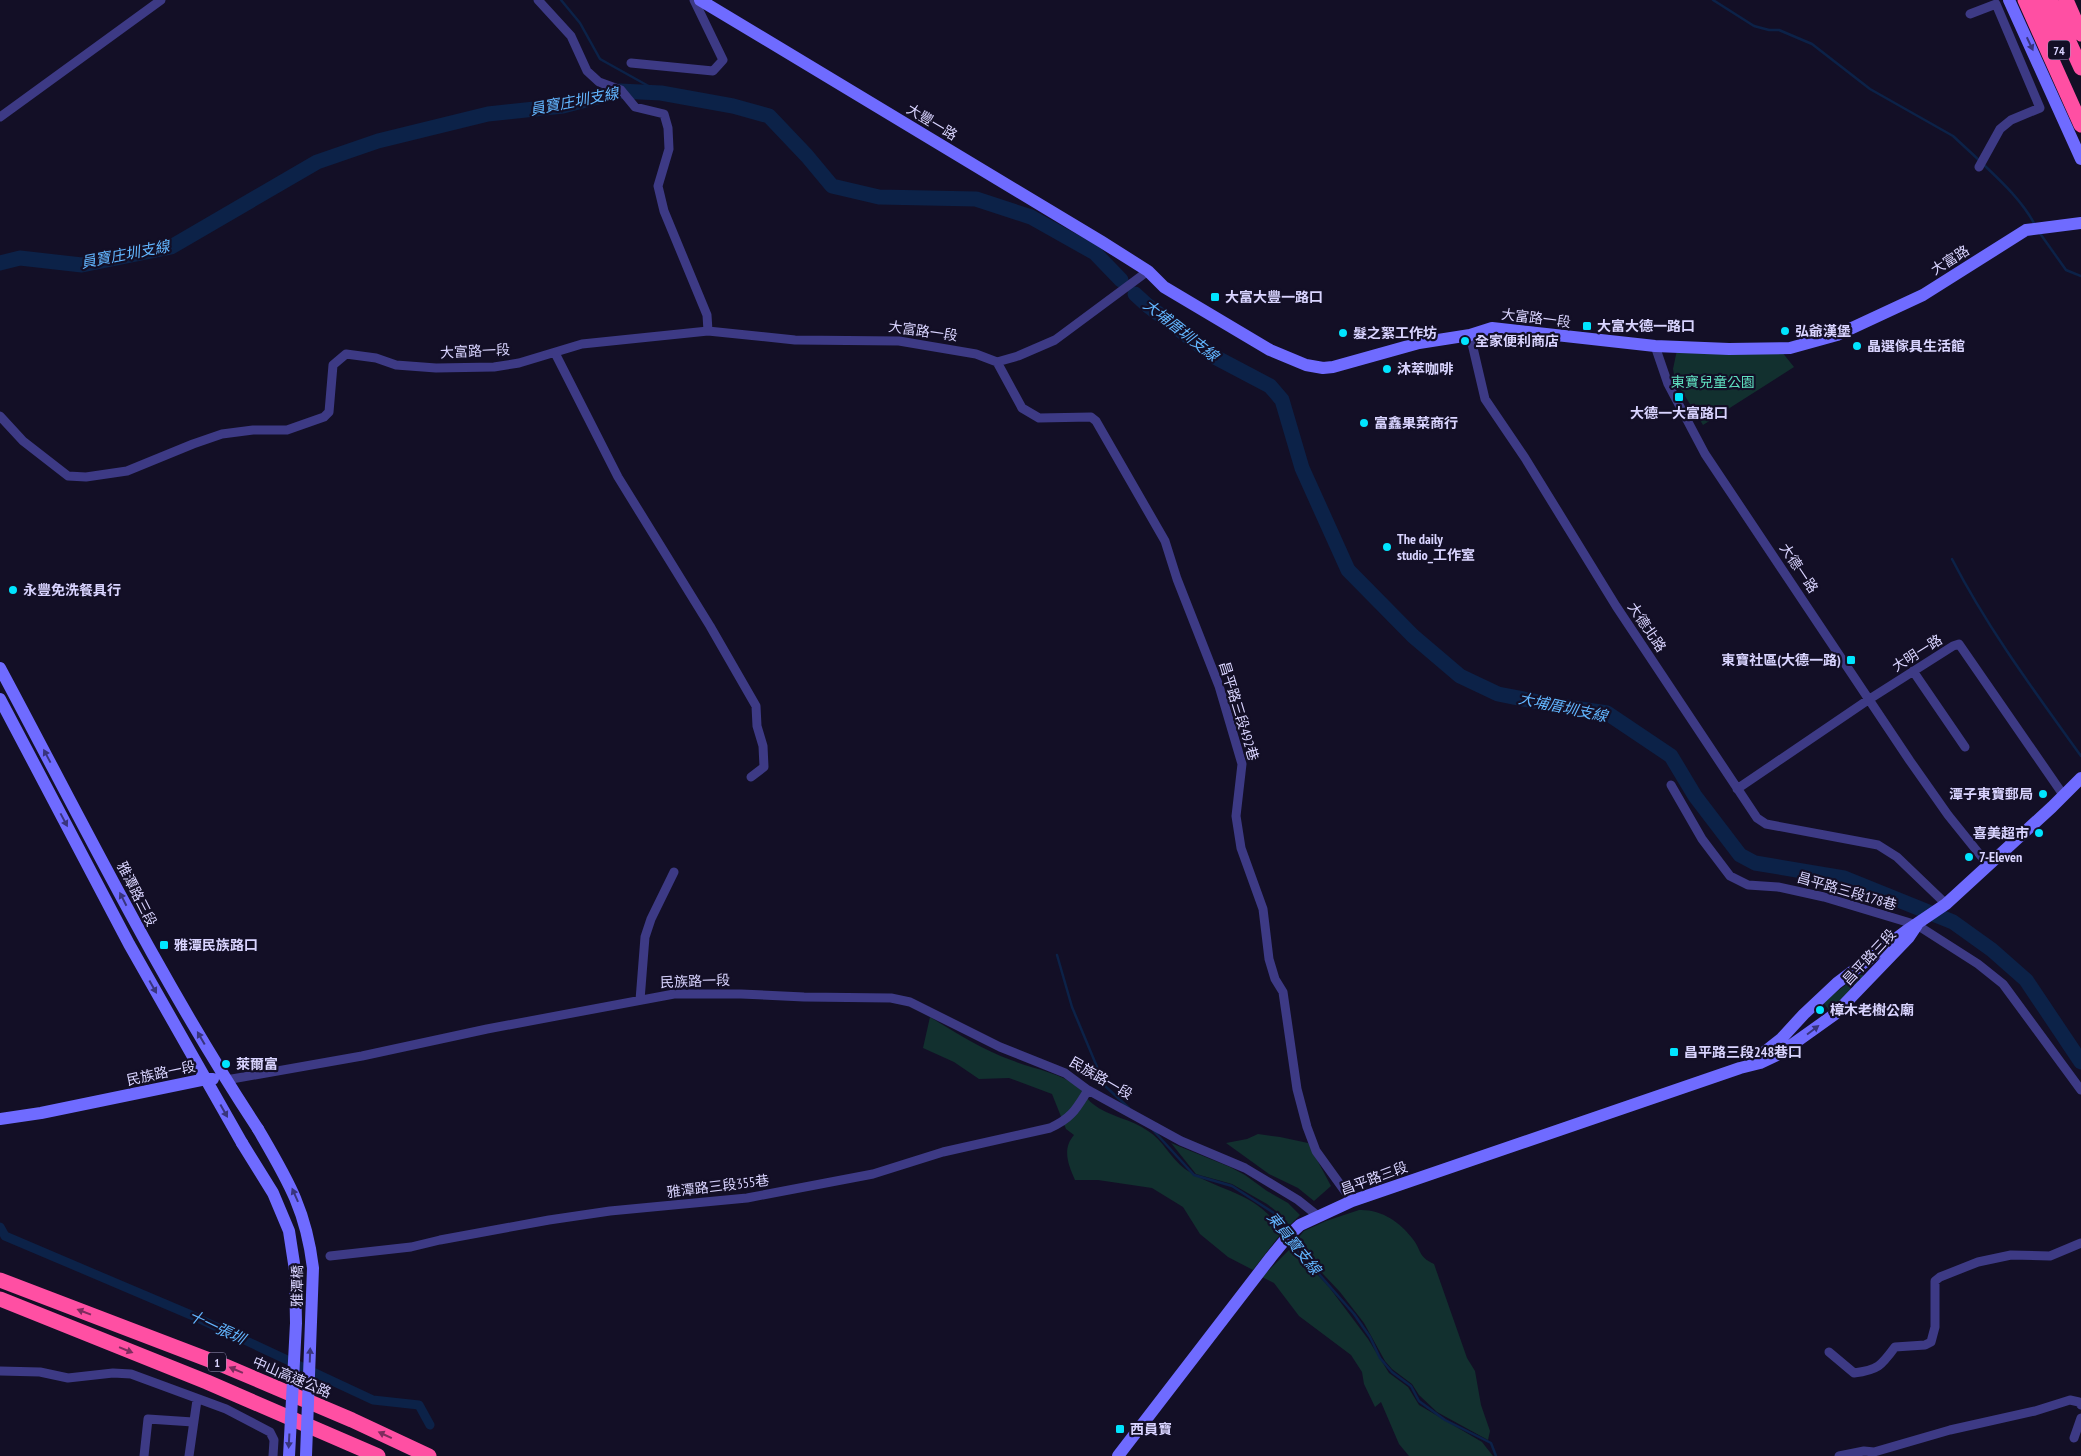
<svg xmlns="http://www.w3.org/2000/svg" width="2081" height="1456" viewBox="0 0 2081 1456" font-family="'PT Sans Narrow','Noto Sans TC',sans-serif">
	<style>
		.green { fill: #12302f }
		.lines { fill: none; stroke-linecap: round; stroke-linejoin: round }
		.stream { stroke: #0c2248; stroke-width: 2.5 }
		.canal { stroke: #0c2248; stroke-width: 9 }
		.river { stroke: #0c2248; stroke-width: 15 }
		.street { stroke: #3d3a85; stroke-width: 9 }
		.secondary { stroke: #6f6bff; stroke-width: 12 }
		.highway { stroke: #ff4fa3; stroke-width: 15 }
		.secondary-bridge { stroke: #6f6bff; stroke-width: 12 }
		.oneway { fill: #38347d }
		.oneway2 { fill: #7d2c5e }
		.poi-dot { fill: #00e5ff; stroke: #130f26; stroke-width: 2 }
		.labels { text-anchor: middle; dominant-baseline: central; stroke-width: 4.5; stroke-linejoin: round; paint-order: stroke }
		.shield { fill: #130f26; stroke: #9e99be; stroke-width: 1 }
		.shield-label { font-size: 12px; font-weight: bold; fill: #d9d4ff }
		.street-label { font-size: 14px; fill: #d9d4ff; stroke: #130f26 }
		.poi-label { font-size: 14px; font-weight: bold; fill: #d9d4ff; stroke: #130f26; text-anchor: start }
		.park-label { font-size: 14px; fill: #5fe0c0; stroke: #130f26 }
		.water-label { font-size: 15px; font-style: italic; fill: #62b6ff; stroke: #130f26 }
	</style>
	<rect width="100%" height="100%" fill="#130f26"/>
	<path class="green" d="M1677,350l105,2 12,15 -91,58 -28,-45 -2,-11z
		M1859,975h4v5l-32,33 -8,-11z
		M930,1017c26,16 53,33 81,43 22,9 48,12 67,27 6,5 9,13 15,17 16,13 39,15 55,27 15,9 23,28 37,38 36,24 72,22 97,63l-29,38 -25,-13 -28,-23 -17,-27 -31,-19 -54,-8h-23c-7,-16 -13,-31 -1,-45l-8,-6 -14,-35 -43,-16 -30,1 -25,-17 -31,-14z
		M1258,1134l22,3 28,6 23,43 -17,15 -16,-13 -29,-14 -43,-31 21,-4z
		M1171,1143l59,24 15,8 22,16 21,12 12,12 -14,14 -10,-18 -9,-7 -35,-20 -36,-10z
		M1359,1210c22,-1 41,12 53,28 10,12 5,18 22,26l33,94 8,13 6,34 9,26 -2,9 -51,-28 -18,-17 -7,-11 -20,-15 -7,-8 -21,-38 -24,-31 -46,-49 10,-12 22,-10z
		M1292,1247l37,40 39,52 21,34 19,14 11,18 63,37 11,14h-84l-10,-12 -18,-42 -6,5 -11,-23 -2,-12 -11,-17 -52,-39 -25,-33 -12,-6z"/>
	<g class="lines">
		<path class="stream" d="M561,0l19,23 20,36 61,34
			M1713,0l41,26 15,4h10l33,14 58,45 83,47 27,25
			M1984,165c19,18 39,37 51,60
			M2039,232l27,38 15,6
			M1952,559c36,70 83,133 129,197
			M1057,955l15,52 33,79 24,22
			M1153,1130l41,45 38,11 42,27 6,8 4,13
			M1289,1240l65,74 16,23 10,21 12,14 19,14 8,15 26,19 46,23 5,13"/>
		<path class="canal" d="M0,1227l5,9 186,79 182,85 46,5 11,20"/>
		<path class="river" d="M0,263l20,-5 62,7 89,-18 146,-85 61,-21 110,-27 75,-8 57,-15 41,2 72,13 36,10 38,40 25,30 47,11 97,2 55,18 64,36 26,27
			M1135,294l12,11 68,52 55,29 12,14 20,68 46,102 65,66 47,40 38,18 56,11 53,8 64,43 24,40 45,59 15,8 89,15 109,44 39,28 34,30 55,82"/>
		<path class="street" d="M538,0l33,36 16,35 12,11 22,8 14,17 29,7 4,14 1,21 -11,37 6,25 43,104 1,16
			M1970,14l26,-10 44,104 -29,12 -11,9 -21,38
			M631,63l82,8 10,-11 -29,-60
			M0,117l161,-117
			M1470,335l15,64 40,59 91,148 141,212 9,6 112,21 19,12 49,47
			M1655,346l13,38 37,70 205,307 38,54 41,51
			M555,353l63,124 92,149 46,80 1,20 6,20 1,21 -13,10
			M997,362l25,46 17,10 52,-1 5,4 69,120 12,38 42,107 23,78 -6,52 5,32 22,61 6,50 6,20 8,13 14,97 10,38 9,24 36,50
			M0,416l23,25 45,35 18,1 41,-6 66,-27 29,-10 31,-4h34l37,-13 5,-5 4,-47 13,-11 30,4 20,7 40,3 58,-1 25,-4 63,-19 126,-13 87,9 104,1 77,13 21,8 21,-6 37,-16 93,-69
			M1913,671l52,76
			M1671,785l31,54 28,37 18,9 30,2 46,10 93,28 61,39 25,20 78,106
			M1737,789l131,-89 85,-54 6,-2 105,152
			M640,1000l5,-63 6,-18 23,-47
			M226,1080l136,-24 125,-27 187,-35h67l63,3 87,1 19,4 90,45 65,26 23,17 93,51 64,27 53,32 20,16
			M330,1256l81,-9 29,-7 109,-20 61,-9 137,-13 126,-24 70,-22 107,-24c22,-10 26,-19 38,-38
			M1829,1352l25,21c24,-3 27,-7 41,-26l30,-2 6,-3 4,-15v-46l5,-4 38,-15 33,-7 39,1 31,-13
			M0,1371l40,1 28,6 45,-5 18,1 95,35 44,23 4,8 -1,16
			M2074,1438l7,-20
			M144,1456l4,-37 45,3
			M189,1456l8,-56
			M1839,1456l25,-5 10,1 76,-22 85,-19 35,-11 9,2 2,3"/>
		<path class="secondary" d="M700,0l402,242 46,29 16,16 106,63 36,15 17,3 10,-1 86,-24 51,-8 22,-7 163,18 74,3 61,-1 47,-13 86,-40 103,-65 55,-7
			M2009,0l72,159
			M0,668c83,155 161,314 258,461
			M0,699l129,245 113,199
			M1757,1058l24,-19 23,-25 33,-31 69,-52 40,-27 106,-97 29,-29
			M0,1119l41,-6 165,-34h7
			M1118,1456l153,-199 18,-22 11,-10 52,-24 388,-133 20,-5 19,-9 56,-40 74,-77 8,-12"/>
		<path class="highway" d="M2025,0l56,125
			M2036,0l20,44
			M2050,0l31,68
			M2066,0l15,34
			M0,1280l225,86 127,54 77,36
			M0,1299l207,83 171,74"/>
		<path class="secondary-bridge" d="M258,1129c29,50 48,80 55,139l-7,188
			M242,1143l31,50 16,38 6,39 1,53 -7,133"/>
	</g>
	<defs><path id="oneway-solid" d="M-6-.8H1V-3.2L6.5 0L1 3.2V.8H-6Z" transform="scale(1.25)"/></defs>
	<g class="oneway">
		<use href="#oneway-solid" transform="translate(2030 44) rotate(65)"/>
		<use href="#oneway-solid" transform="translate(47 756) rotate(-118)"/>
		<use href="#oneway-solid" transform="translate(64 820) rotate(62)"/>
		<use href="#oneway-solid" transform="translate(123 899) rotate(-117)"/>
		<use href="#oneway-solid" transform="translate(153 987) rotate(61)"/>
		<use href="#oneway-solid" transform="translate(1813 1030) rotate(-37)"/>
		<use href="#oneway-solid" transform="translate(201 1038) rotate(-120)"/>
		<use href="#oneway-solid" transform="translate(224 1111) rotate(61)"/>
		<use href="#oneway-solid" transform="translate(295 1195) rotate(-114)"/>
		<use href="#oneway-solid" transform="translate(310 1355) rotate(-88)"/>
		<use href="#oneway-solid" transform="translate(289 1441) rotate(93)"/>
	</g>
	<g class="oneway2">
		<use href="#oneway-solid" transform="translate(84 1312) rotate(-159)"/>
		<use href="#oneway-solid" transform="translate(126 1350) rotate(22)"/>
		<use href="#oneway-solid" transform="translate(236 1370) rotate(-157)"/>
		<use href="#oneway-solid" transform="translate(385 1435) rotate(-155)"/>
	</g>
	<g class="poi-dot">
		<rect x="1210" y="292" width="10" height="10" rx="2.5"/>
		<rect x="1582" y="321" width="10" height="10" rx="2.5"/>
		<circle cx="1785" cy="331" r="5"/>
		<circle cx="1343" cy="333" r="5"/>
		<circle cx="1465" cy="341" r="5"/>
		<circle cx="1857" cy="346" r="5"/>
		<circle cx="1387" cy="369" r="5"/>
		<rect x="1674" y="392" width="10" height="10" rx="2.5"/>
		<circle cx="1364" cy="423" r="5"/>
		<circle cx="1387" cy="547" r="5"/>
		<circle cx="13" cy="590" r="5"/>
		<rect x="1846" y="655" width="10" height="10" rx="2.5"/>
		<circle cx="2043" cy="794" r="5"/>
		<circle cx="2039" cy="833" r="5"/>
		<circle cx="1969" cy="857" r="5"/>
		<rect x="159" y="940" width="10" height="10" rx="2.5"/>
		<circle cx="1820" cy="1010" r="5"/>
		<rect x="1669" y="1047" width="10" height="10" rx="2.5"/>
		<circle cx="226" cy="1064" r="5"/>
		<rect x="1115" y="1424" width="10" height="10" rx="2.5"/>
	</g>
	<g class="labels">
		<g class="shield">
			<rect x="2048" y="40.5" width="22" height="19" rx="4"/>
			<rect x="208" y="1352.5" width="18" height="19" rx="4"/>
		</g>
		<g class="shield-label">
			<text x="2059" y="50">74</text>
			<text x="217" y="1362">1</text>
		</g>
		<g class="street-label">
			<text transform="translate(932 122) rotate(31)">大豐一路</text>
			<text transform="translate(1950 260) rotate(-32)">大富路</text>
			<text transform="translate(1536 318) rotate(7)">大富路一段</text>
			<text transform="translate(923 331) rotate(8)">大富路一段</text>
			<text transform="translate(475 351) rotate(-3)">大富路一段</text>
			<text transform="translate(1799 568) rotate(56)">大德一路</text>
			<text transform="translate(1647 627) rotate(56)">大德北路</text>
			<text transform="translate(1917 653) rotate(-32)">大明一路</text>
			<text transform="translate(1239 711) rotate(73)">昌平路三段492巷</text>
			<text transform="translate(1847 891) rotate(16)">昌平路三段178巷</text>
			<text transform="translate(137 894) rotate(63)">雅潭路三段</text>
			<text transform="translate(1869 957) rotate(-47)">昌平路三段</text>
			<text transform="translate(695 981) rotate(-2)">民族路一段</text>
			<text transform="translate(161 1073) rotate(-12)">民族路一段</text>
			<text transform="translate(1101 1078) rotate(30)">民族路一段</text>
			<text transform="translate(1374 1178) rotate(-20)">昌平路三段</text>
			<text transform="translate(718 1186) rotate(-7)">雅潭路三段355巷</text>
			<text transform="translate(297 1286) rotate(-89)">雅潭橋</text>
			<text transform="translate(292 1377) rotate(23)">中山高速公路</text>
		</g>
		<g class="poi-label">
			<text x="1225" y="297">大富大豐一路口</text>
			<text x="1597" y="326">大富大德一路口</text>
			<text x="1795" y="331">弘爺漢堡</text>
			<text x="1353" y="333">髮之絮工作坊</text>
			<text x="1475" y="341">全家便利商店</text>
			<text x="1867" y="346">晶選傢具生活館</text>
			<text x="1397" y="369">沐萃咖啡</text>
			<text x="1679" y="413" text-anchor="middle">大德一大富路口</text>
			<text x="1374" y="423">富鑫果菜商行</text>
			<text x="1397" y="539">The daily<tspan x="1397" dy="16">studio_工作室</tspan></text>
			<text x="23" y="590">永豐免洗餐具行</text>
			<text x="1841" y="660" text-anchor="end">東寶社區(大德一路)</text>
			<text x="2033" y="794" text-anchor="end">潭子東寶郵局</text>
			<text x="2029" y="833" text-anchor="end">喜美超市</text>
			<text x="1979" y="857">7-Eleven</text>
			<text x="174" y="945">雅潭民族路口</text>
			<text x="1830" y="1010">樟木老樹公廟</text>
			<text x="1684" y="1052">昌平路三段248巷口</text>
			<text x="236" y="1064">萊爾富</text>
			<text x="1130" y="1429">西員寶</text>
		</g>
		<g class="park-label">
			<text x="1713" y="382">東寶兒童公園</text>
		</g>
		<g class="water-label">
			<text transform="translate(574 101) rotate(-11)">員寶庄圳支線</text>
			<text transform="translate(125 254) rotate(-11)">員寶庄圳支線</text>
			<text transform="translate(1181 330) rotate(38)">大埔厝圳支線</text>
			<text transform="translate(1563 707) rotate(12)">大埔厝圳支線</text>
			<text transform="translate(1294 1243) rotate(51)">東員寶支線</text>
			<text transform="translate(217 1327) rotate(25)">十一張圳</text>
		</g>
	</g>
</svg>
